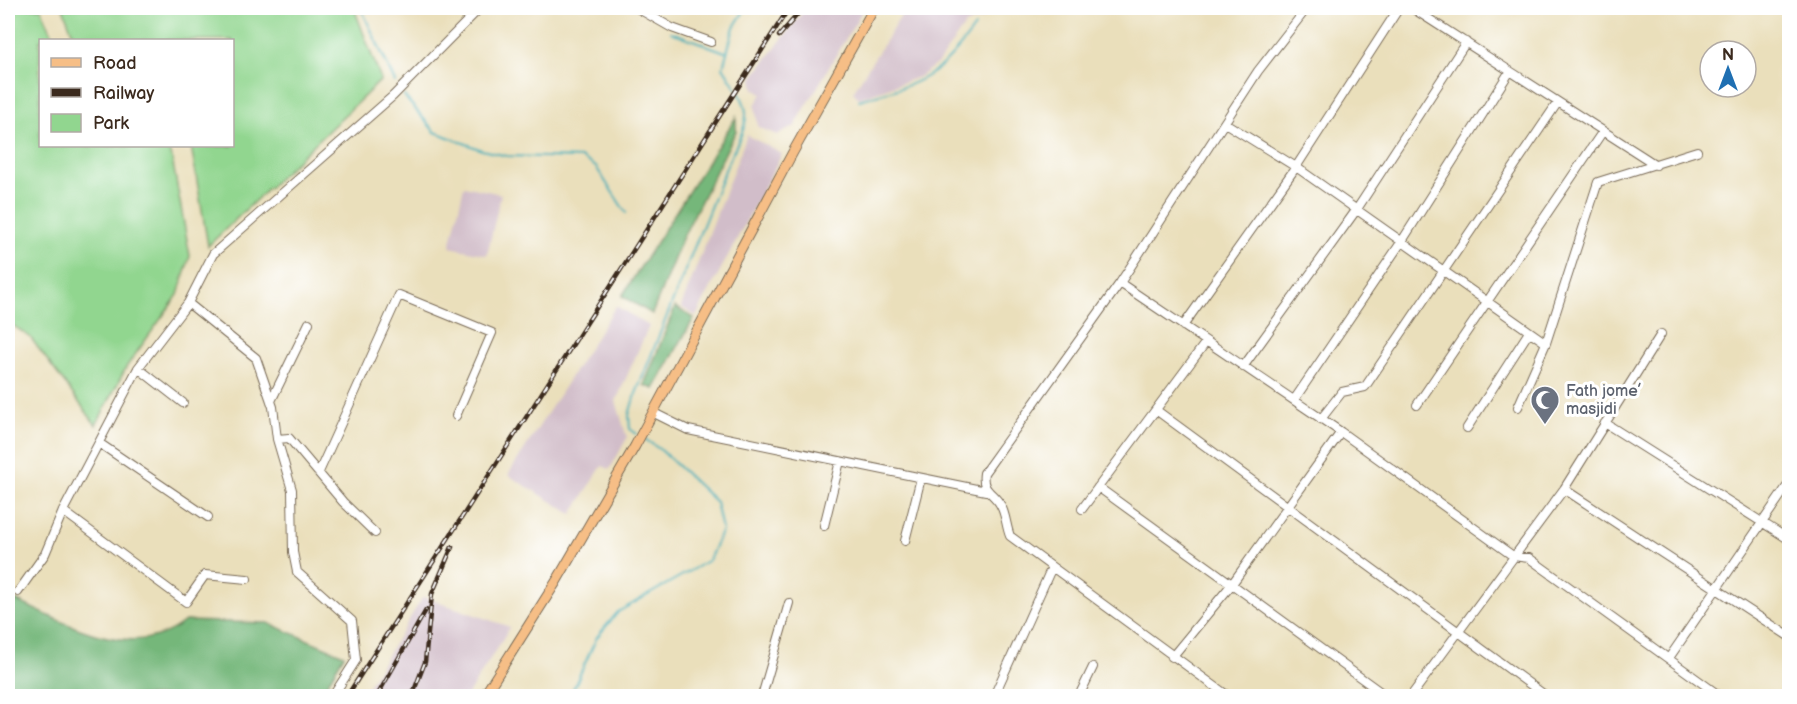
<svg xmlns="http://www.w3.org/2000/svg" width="1797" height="704" viewBox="0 0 1797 704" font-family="'Balsamiq Sans',sans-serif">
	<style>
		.industrial { fill: #d1bdc9 }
		.green { fill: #91d68f; stroke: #668056; stroke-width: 1.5 }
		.forest { fill: #74b77a; stroke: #58704c; stroke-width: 1.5 }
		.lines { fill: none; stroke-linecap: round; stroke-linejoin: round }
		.stream { stroke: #3cacb8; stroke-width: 2 }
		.minor-casing { stroke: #786955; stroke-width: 10 }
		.major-casing { stroke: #786955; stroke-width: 11 }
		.minor { stroke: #fff; stroke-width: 8 }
		.major { stroke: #f6be86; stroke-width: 9 }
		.rail-casing { stroke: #3b2a1e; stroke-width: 4.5 }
		.rail { stroke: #fff; stroke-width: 2; stroke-dasharray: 7; stroke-linecap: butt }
		.labels { text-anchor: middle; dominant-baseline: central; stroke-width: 6; stroke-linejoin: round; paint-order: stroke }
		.worship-label { font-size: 16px; fill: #5b616d; stroke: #fff; text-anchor: start }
	</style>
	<rect width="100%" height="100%" fill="#fff"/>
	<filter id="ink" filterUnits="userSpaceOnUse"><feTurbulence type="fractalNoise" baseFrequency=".0167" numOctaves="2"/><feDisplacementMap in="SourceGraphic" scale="12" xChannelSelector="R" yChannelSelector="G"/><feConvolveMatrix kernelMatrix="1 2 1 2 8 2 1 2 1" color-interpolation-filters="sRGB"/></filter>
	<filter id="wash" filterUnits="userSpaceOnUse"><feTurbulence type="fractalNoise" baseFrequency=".008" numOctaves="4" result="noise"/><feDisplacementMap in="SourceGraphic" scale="24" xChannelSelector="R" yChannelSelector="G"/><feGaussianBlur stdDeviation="1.35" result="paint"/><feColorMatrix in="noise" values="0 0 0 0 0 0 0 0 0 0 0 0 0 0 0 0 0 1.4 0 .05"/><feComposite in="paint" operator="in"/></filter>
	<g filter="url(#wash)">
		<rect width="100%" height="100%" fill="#eadfbb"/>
		<path class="industrial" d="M806,8h58l-70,119 -17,8 -19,-8 -3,-22 7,-11 -8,-5 -2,-11z
			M906,8h89l-11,10 -19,7 -27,38 -19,14 -60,21 -6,-6z
			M747,135l35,19 -86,162 -15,-9z
			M464,186l37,8 -14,61 -37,-8z
			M616,306l33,20 -33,75 11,37 -17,31 -8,-3 -30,48 -64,-39z
			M423,597l87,30 -43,69h-105z"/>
		<path class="green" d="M8,8h33l14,32h-15v106h121l10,7 19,103 -12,39 -51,71 -31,59 -66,-88 -22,-15z
			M63,8h291l27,72 -173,166 -17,-100h41v-106h-157z"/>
		<path class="forest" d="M736,117v14l-54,108 -30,75 -30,-18z
			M675,307l19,11 -40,71 -10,-4z
			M13,599c53,24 119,65 172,22l83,2 76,32 -24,41h-312v-72z"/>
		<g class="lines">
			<path class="stream" d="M361,8l34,74
				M671,32l54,20
				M404,96l31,36 47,18 25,6 75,2 14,9 30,46
				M859,100c62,-17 77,-20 116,-73
				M637,434l-7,-5 -1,-14 4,-14 96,-241c25,-49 22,-49 -6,-93l11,-40 12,-19
				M570,696l27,-59 21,-25 91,-52 13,-30 -6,-28 -54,-51 -20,-14"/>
		</g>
	</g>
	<g filter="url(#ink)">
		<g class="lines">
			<g class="minor-casing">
				<path id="minor" d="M637,8l35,20 39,14
					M1412,8l244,157
					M1225,123l71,44 250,176
					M1120,283l221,149 172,124 16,2 191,138
					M188,303l68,55 17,49 4,32 15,51 1,62 4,20 55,49 4,39 -23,36
					M1183,326l113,-159 103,-159
					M1243,367l114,-158 109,-167
					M138,368l45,35
					M1294,400l108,-159 108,-170
					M271,401l38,-78
					M1417,405l186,-274
					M1518,407l28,-64 52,-161 99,-31
					M1156,410l390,286
					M654,413l34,17 298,61
					M1321,419l21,-27 23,-5 193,-285
					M1605,423l185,117
					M1467,428l62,-96
					M277,439l12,-1 54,64 32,31
					M99,443l109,74
					M319,472l80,-177 93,38 -36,83
					M1098,487l288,209
					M1564,489l226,148
					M1082,509l124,-167
					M63,511l123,91 19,-27 42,4
					M824,526l16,-65
					M905,541l16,-63
					M18,592l27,-38 18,-43 75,-143 50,-65 25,-49 180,-158 87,-88
					M1172,657l60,-73 109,-152
					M1669,658l121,-176
					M762,696l27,-93
					M994,696l58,-129
					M1079,696l14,-29
					M1228,696l-218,-160c-4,-10 -4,-21 -9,-30 -7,-14 -20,-14 -17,-33l136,-190 138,-212 49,-63
					M1411,696l153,-207 97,-155"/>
			</g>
			<g class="major-casing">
				<path id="major" d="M484,696l72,-114 79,-136 158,-294 81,-144"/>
			</g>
			<use href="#minor" class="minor"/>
			<use href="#major" class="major"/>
			<g class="rail-casing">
				<path id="rail" d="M779,36l24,-28
					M347,696l442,-688
					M377,696l49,-86
					M412,696l13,-34 7,-68 20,-47"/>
			</g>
			<use href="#rail" class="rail"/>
		</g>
	</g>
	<defs>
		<g id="mosque-pin" transform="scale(1.5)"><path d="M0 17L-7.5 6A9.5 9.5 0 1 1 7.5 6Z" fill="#6b7280" stroke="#fff"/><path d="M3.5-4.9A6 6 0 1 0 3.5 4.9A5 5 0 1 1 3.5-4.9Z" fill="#fff"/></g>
	</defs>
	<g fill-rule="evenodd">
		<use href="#mosque-pin" x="1545" y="400"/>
	</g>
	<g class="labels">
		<g class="worship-label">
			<text x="1566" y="391">Fath jome’<tspan x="1566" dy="18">masjidi</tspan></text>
		</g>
	</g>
	<rect width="1797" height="704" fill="none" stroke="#fff" stroke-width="30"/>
	<rect x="39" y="39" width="195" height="108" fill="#ffffff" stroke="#b1aaa5" stroke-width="1.5"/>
	<rect x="51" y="58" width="30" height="9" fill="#f6be86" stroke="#b1aaa5" stroke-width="1.5"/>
	<text x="93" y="69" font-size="18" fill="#3b2a1e">Road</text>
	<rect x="51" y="88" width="30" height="9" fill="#3b2a1e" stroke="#b1aaa5" stroke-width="1.5"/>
	<text x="93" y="99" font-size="18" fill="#3b2a1e">Railway</text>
	<rect x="51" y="114" width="30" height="18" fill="#91d68f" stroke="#b1aaa5" stroke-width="1.5"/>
	<text x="93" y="129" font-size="18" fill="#3b2a1e">Park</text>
	<g transform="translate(1728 69)"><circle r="28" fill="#ffffff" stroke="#b1aaa5" stroke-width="1.5"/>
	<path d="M0-4.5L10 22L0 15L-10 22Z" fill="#1f6fb2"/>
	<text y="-9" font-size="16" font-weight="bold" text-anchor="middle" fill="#3b2a1e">N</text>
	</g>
</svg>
